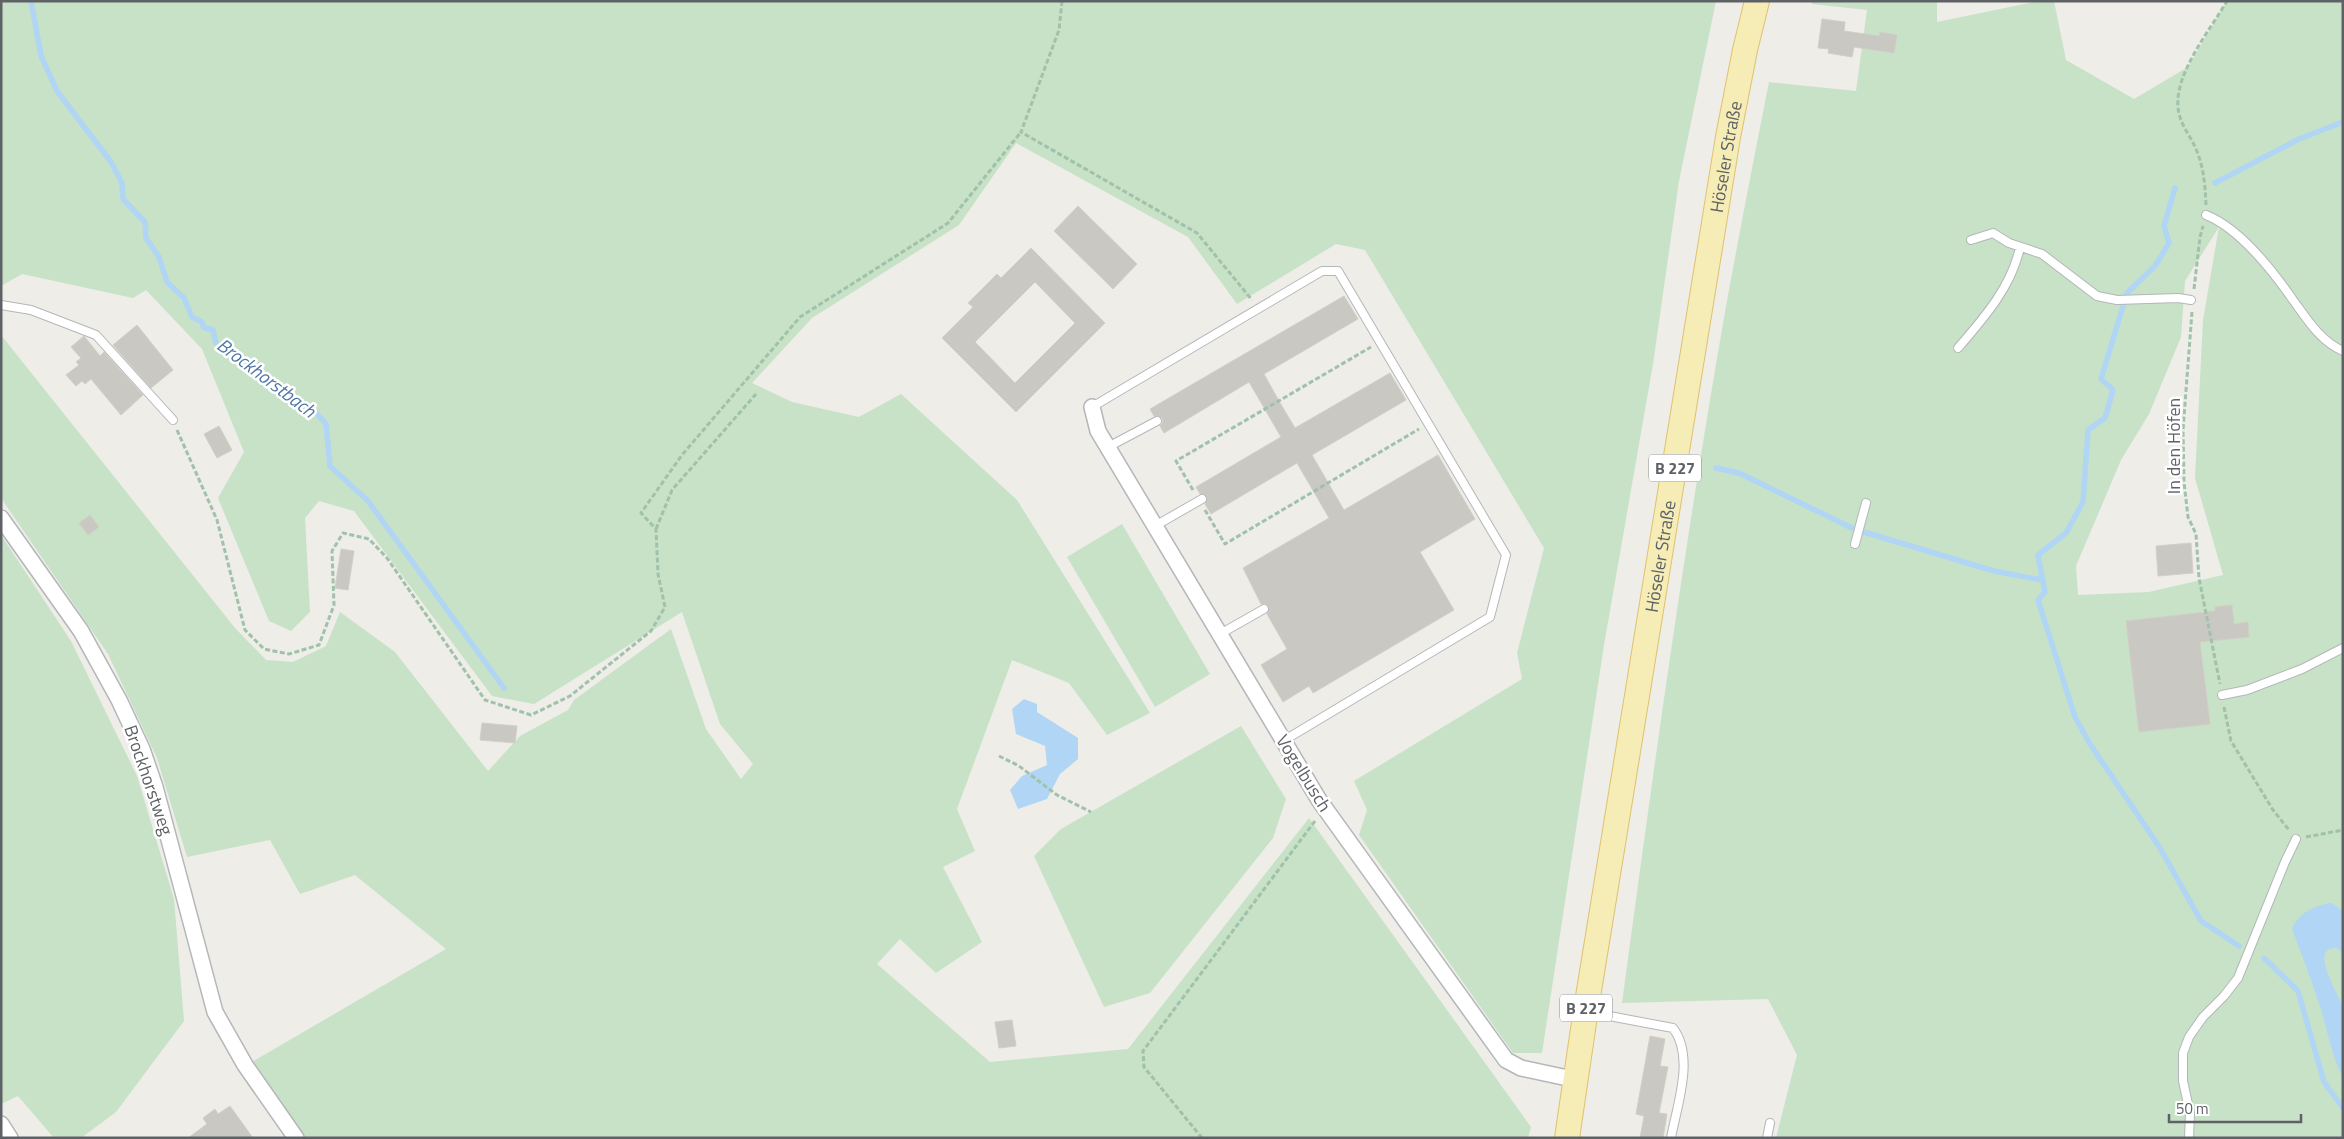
<svg xmlns="http://www.w3.org/2000/svg" width="2344" height="1139" viewBox="0 0 2344 1139" font-family="'Titillium Web',sans-serif">
	<style>
		.green { fill: #c7e2c7; fill-rule: evenodd }
		.water { fill: #b1d5f4 }
		.lines { fill: none; stroke-linecap: round; stroke-linejoin: round }
		.stream { stroke: #b1d5f4; stroke-width: 5.5 }
		.building { fill: #cac8c3; stroke: #d2cfc6; fill-rule: evenodd }
		.lane-casing { stroke: #b4b6ba; stroke-width: 10 }
		.street-casing { stroke: #b4b6ba; stroke-width: 18 }
		.primary-casing { stroke: #dfc26f; stroke-width: 26 }
		.path { stroke: #a0c1aa; stroke-width: 3; stroke-dasharray: 5 2.5; stroke-linecap: butt }
		.lane { stroke: #fff; stroke-width: 8 }
		.street { stroke: #fff; stroke-width: 15 }
		.primary { stroke: #f5ecb6; stroke-width: 24 }
		.labels { text-anchor: middle; dominant-baseline: central; stroke-width: 5; stroke-linejoin: round; paint-order: stroke }
		.shield { fill: #fff; stroke: #8e9093; stroke-width: 1 }
		.shield-label { font-size: 16px; font-weight: bold; fill: #5e6165 }
		.street-label { font-size: 18px; fill: #5e6165; stroke: #fff }
		.water-label { font-size: 19px; font-style: italic; fill: #5077a5; stroke: #fff }
	</style>
	<rect width="100%" height="100%" fill="#eeede7"/>
	<path class="green" d="M1,1h1715l-37,180 -26,183 -49,281 -62,408h-29l-154,-218 8,-25 -13,-29 168,-102 -5,-26 27,-105 -179,-298 -29,-6 -99,60 -49,-67 -172,-94 -57,82 -147,93 -60,65 40,19 67,15 42,-23 116,106 133,213 -43,22 -38,-52 -57,-23 -55,149 18,42 -32,16 39,75 -46,31 -36,-34 -23,25 113,98 138,-13 181,-231 222,309 -3,11h-1227l-51,-75 196,-114 -91,-74 -55,19 -30,-54 -83,17 -30,-99 -49,-104 -107,-156v-163l234,293 31,32 27,2 33,-16 14,-34 55,40 93,119 32,-35 48,-26 6,-10 97,-71 35,100 35,50 12,-15 -33,-40 -38,-112 -148,92 -42,-8 -138,-185 -35,-10 -14,17 5,94 -19,19 -22,-10 -51,-123 26,-46 -42,-103 -56,-59 -13,8 -111,-24 -21,12z
		M1812,1h125v21l102,-21h15l12,59 68,39 54,-32 39,-66h116v1137h-567l21,-83 -29,-56 -146,4c31,-231 63,-462 103,-691 14,-77 29,-154 44,-230l87,9 11,-81 -55,-6zM2219,227l-16,93 -8,158 28,97 -74,17 -71,3 -2,-29 45,-106 28,-46 32,-77 4,-56z
		M1122,524l88,150 -55,33 -88,-150z
		M1,535l70,106 66,135 37,123 10,122 -68,91 -35,26h-27l-36,-42 -17,8z
		M1241,726l45,73 -13,39 -123,155 -46,14 -70,-151 27,-27z"/>
	<path class="water" d="M1024,699l13,5v8l41,26v21l-18,15 -13,25 -29,10 -8,-19 12,-14 25,-11 -2,-19 -29,-12 -4,-25z
		M2332,903l11,8v43l-6,-6c-30,-2 3,49 6,59 1,9 0,57 0,71 -11,-22 -15,-45 -22,-68 -8,-27 -19,-54 -29,-81 6,-16 25,-25 40,-26z"/>
	<g class="lines">
		<path class="stream" d="M31,1l10,55 16,35 54,71 11,21 1,16 22,23 1,16 13,19 8,25 17,16 8,19 10,5 1,5 10,3 3,13 16,5 4,9 9,1 26,26 42,25 13,15 4,42 38,35 136,187
			M2215,183l84,-44 44,-17
			M2175,188l-11,38 5,17 -14,23 -28,27 -26,86 12,11 -8,28 -17,12 -5,72 -17,31 -28,22 7,37 -7,8 37,117 15,27 70,104 41,73 38,25
			M1716,468l23,5 115,56 140,42 48,9
			M2264,958l34,33 26,91 19,26"/>
	</g>
	<path class="building" d="M1822,19l23,3 -1,9 35,5 1,-4 17,3 -3,18 -40,-6 -2,10 -24,-4 1,-4 -11,-1z
		M1078,206l59,58 -24,25 -59,-58z
		M1031,248l74,75 -89,89 -74,-74 31,-31 -5,-4 29,-29 4,4zM1035,282l40,41 -60,60 -40,-41z
		M1344,296l14,23 -94,55 15,27 16,27 95,-55 16,27 -94,55 32,55 94,-55 37,64 -55,33 34,58 -141,83 -4,-7 -26,16 -22,-37 26,-16 -20,-35 2,-7 -3,-3h-5l-18,-36 86,-50 -32,-55 -86,51 -6,-10 2,-7 -7,-3 -4,-7 85,-50 -32,-55 -85,51 -4,-7 3,-4 -1,-4 -8,-2 -4,-7z
		M137,325l36,45 -22,18 -38,-43z
		M84,336l16,20 4,-4 39,43 -22,20 -30,-36 -6,5 -3,-3 -6,5 -10,-11 13,-10 -3,-3 5,-4 -10,-11z
		M219,426l13,24 -15,8 -13,-24z
		M90,515l9,12 -11,8 -9,-12z
		M2191,543l2,30 -35,3 -2,-30z
		M341,549l13,2 -6,39 -13,-2z
		M2232,605l2,19 14,-2 1,15 -49,5 10,82 -71,8 -13,-111 89,-10v-4z
		M482,723l35,3 -2,17 -35,-3z
		M1012,1020l4,26 -17,2 -4,-26z
		M1650,1036l15,3 -5,27 8,1 -9,46 8,1 -4,24h-23l4,-22 -8,-2z
		M230,1106l23,32h-65l19,-14 -4,-6 12,-9 3,5z"/>
	<g class="lines">
		<g class="lane-casing">
			<path id="lane" d="M2206,215c33,13 67,56 87,85 14,19 27,41 50,51
				M1971,240l22,-7 16,10 33,11 55,42 20,4 61,-2 13,2
				M1,305l30,5 65,25 77,85
				M1958,348c26,-30 54,-62 62,-101
				M1092,407l230,-136h16l168,284 -16,62 -207,124
				M1108,447l49,-26
				M1155,526l47,-27
				M1855,544l11,-41
				M1220,634l44,-25
				M2222,695l25,-5 55,-21 41,-21
				M1588,1009l16,6 69,13c22,29 4,77 -2,110
				M1767,1138l3,-15
				M2189,1138l1,-25 -7,-32v-28l6,-16 14,-20 21,-21 14,-18 47,-116 11,-23"/>
		</g>
		<g class="street-casing">
			<path id="street" d="M1092,407l6,24 221,369 187,260 15,8 56,12
				M1,518l80,113 38,69 23,49 13,38 60,225 30,53 51,73
				M1,1124l9,14"/>
		</g>
		<g class="primary-casing">
			<g id="primary">
				<path id="s1" d="M1567,1138l19,-129 142,-872 17,-87 12,-49"/>
			</g>
		</g>
		<path class="path" d="M1062,1l-3,29 -38,102 176,101 55,67
			M2206,205c-1,-20 -2,-37 -10,-56 -6,-14 -17,-26 -18,-42 -3,-34 32,-77 49,-106
			M2194,289l6,-52 3,-11
			M2192,312l-9,118 1,52 4,35 8,17 3,44 21,106
			M177,430l40,90 28,110 19,19 25,5 30,-9 15,-40 -2,-54 11,-18 26,6 18,19 98,142 46,15 39,-19 81,-65 14,-24 -7,-33 -2,-45 -15,-16 41,-58 118,-138 148,-94 73,-91
			M1193,490l-17,-29 195,-114
			M1205,510l20,34 194,-115
			M656,529l16,-39 84,-96
			M2224,707l7,34 42,69 16,20
			M999,756l20,10 38,29 34,17
			M2306,837l37,-7
			M1202,1138l-58,-71 -1,-16 172,-230"/>
		<use href="#lane" class="lane"/>
		<use href="#street" class="street"/>
		<use href="#primary" class="primary"/>
	</g>
	<g class="labels">
		<g class="shield">
			<rect x="1649" y="454.5" width="52" height="27" rx="4"/>
			<rect x="1560" y="994.5" width="52" height="27" rx="4"/>
		</g>
		<g class="shield-label">
			<text x="1675" y="468">B 227</text>
			<text x="1586" y="1008">B 227</text>
		</g>
		<g class="street-label">
			<text stroke="none"><textPath href="#s1" startOffset="994">Höseler Straße</textPath></text>
			<text transform="translate(2173 446) rotate(-90)">In den Höfen</text>
			<text stroke="none"><textPath href="#s1" startOffset="589">Höseler Straße</textPath></text>
			<text transform="translate(1304 773) rotate(58)">Vogelbusch</text>
			<text transform="translate(149 780) rotate(71)">Brockhorstweg</text>
		</g>
		<g class="water-label">
			<text transform="translate(267 377) rotate(37)">Brockhorstbach</text>
		</g>
	</g>
	<rect width="2344" height="1139" fill="none" stroke="#5e6165" stroke-width="5"/>
	<path d="M2169 1114v8h132v-8" fill="none" stroke="#5e6165" stroke-width="2.5"/>
	<text x="2176" y="1114" font-size="15" fill="#5e6165" stroke="#ffffff" stroke-width="4" paint-order="stroke">50 m</text>
</svg>
